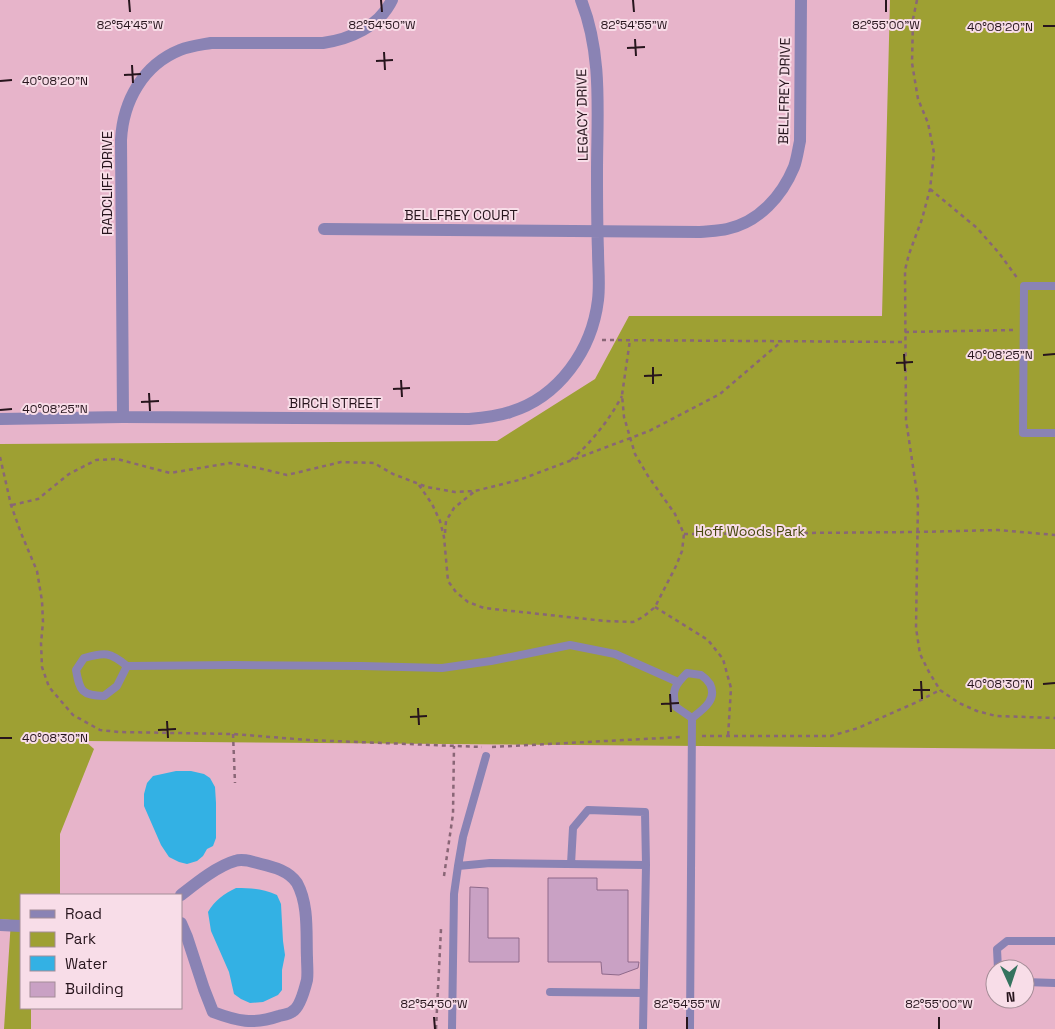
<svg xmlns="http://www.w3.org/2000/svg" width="1055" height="1029" viewBox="0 0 1055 1029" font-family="'Space Grotesk',sans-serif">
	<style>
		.green { fill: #9ea033 }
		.water { fill: #33b1e4 }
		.building { fill: #c9a1c4; stroke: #8e698a }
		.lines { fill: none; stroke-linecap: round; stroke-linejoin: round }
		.path { stroke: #896676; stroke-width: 2.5; stroke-dasharray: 4 4; stroke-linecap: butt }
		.service { stroke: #8a83b4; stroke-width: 8 }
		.minor { stroke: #8a83b4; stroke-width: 12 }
		.ticks { fill: none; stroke: #27151d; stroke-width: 2 }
		.labels { text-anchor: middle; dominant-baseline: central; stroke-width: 4; stroke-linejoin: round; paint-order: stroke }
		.street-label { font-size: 14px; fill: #27151d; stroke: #f8dde8 }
		.park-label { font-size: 14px; fill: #47480e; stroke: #f8dde8 }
		.ticks-label { font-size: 12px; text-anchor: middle; fill: #27151d; stroke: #f8dde8; stroke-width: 4; stroke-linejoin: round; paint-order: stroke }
	</style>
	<rect width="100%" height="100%" fill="#e7b4ca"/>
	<path class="green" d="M890,0h165v749l-970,-8 9,8 -34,85v61h-39v113h10v21h-27l7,-109 -11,-1v-475l497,-3 98,-62 34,-63h253z"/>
	<path class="water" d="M176,771h15l13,3 6,4 5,9 1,16v35l-3,8 -6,3 -4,7 -6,5 -10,3 -8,-2 -10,-5 -8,-12 -17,-39v-12l3,-11 6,-7z
		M236,888c16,0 26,1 41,7l4,9 2,37 2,14 -3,15v20l-4,5 -15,7 -13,1 -9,-4 -7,-5 -5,-22 -18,-41 -3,-19c7,-12 16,-18 28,-24z"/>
	<path class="building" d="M548,878h49v12h31v72h11l-1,6 -19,7 -17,-1 -1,-12h-53z
		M470,887l18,1v50h31v24h-50z"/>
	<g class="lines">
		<path class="path" d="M917,0l-4,19 -1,44 6,36 10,24 6,30 -4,36 -8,30 -13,35 -4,16 1,150 12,80 -2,128 4,26 9,18 11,18 19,13 18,8 19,5 59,2
			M930,189l47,39 22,25 19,26
			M905,332l109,-2
			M602,340l303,2
			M0,457l11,48 10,28 16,38 5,30 1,21 -2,21 1,24 7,20 24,28 27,15 19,2 114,2 75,6 174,7
			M571,460c21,-18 38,-40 51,-64
			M419,485l13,19 8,17 4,16 4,44 8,11 12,10 16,6 121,13 28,1 10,-5 12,-10 21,-41 6,-15 2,-17 -9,-20 -27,-38 -13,-22 -11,-37 -2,-22 8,-55
			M12,505l26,-6 31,-25 27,-14 21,-1 53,14 60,-10 28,5 29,7 54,-13 33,1 19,11 34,13 28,5 20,-1 44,-11 130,-49 71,-37 62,-53
			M445,533l1,-12 8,-13 21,-17
			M684,534l233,-2 81,-2 57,5
			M655,607l53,33 15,19 8,29 -3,49
			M233,734l2,49
			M702,736h129l27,-8 59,-26 23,-12
			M492,747l190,-10
			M444,876l9,-62 1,-68
			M436,1029l5,-100"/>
		<path class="service" d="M1055,286h-31l-1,147h32
			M127,666l-10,20 -13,10c-22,-1 -24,-4 -28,-26l8,-12c21,-6 26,-6 43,8l107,-1 128,1 80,2 49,-7 79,-16 45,9 63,28
			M687,673l14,2c3,2 7,6 9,9 8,16 -8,26 -18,34l-16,-11c-5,-16 -1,-22 11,-34z
			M571,864l2,-36 15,-18 57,2 1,53 -3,164
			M458,866l5,-29 23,-81
			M998,969l-1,-20 10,-8h48
			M1025,982l30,1
			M550,992l93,1
			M452,1029l2,-135 4,-28 32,-3 156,2
			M690,1029l2,-311"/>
		<path class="minor" d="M324,229l376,3c9,-1 19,-1 27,-3 32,-7 55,-33 67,-62 3,-8 4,-17 6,-26l1,-141
			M123,417l-2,-277c2,-39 22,-75 59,-90 10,-4 20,-5 31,-7h112c27,-4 56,-16 69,-43
			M0,419l123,-2 346,2c14,-1 27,-2 41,-7 49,-15 82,-62 88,-112 2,-16 0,-33 0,-49 -1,-26 -1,-53 -1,-79 0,-58 6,-117 -16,-172
			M181,895c14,-11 36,-29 54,-34 8,-3 18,1 26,3 13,3 28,7 36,19 12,22 9,51 10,75 0,7 1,15 0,22 -2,8 -7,27 -14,31 -3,3 -10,4 -14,5 -26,9 -42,5 -66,-4l-9,-23 -17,-52 -6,-14
			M0,925l21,1"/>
	</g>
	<path class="ticks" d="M129,0l1,12M381,0l1,12M633,0l1,12M886,0v12M1043,26h12M635,39l1,17M627,48l18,-1M384,52l1,18M376,61l17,-1M132,65l1,18M124,75l17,-1M0,81l12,-1M904,354l1,17M1043,355l12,-1M896,363l17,-1M653,367v17M644,376l18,-1M401,380l1,17M393,389l17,-1M149,393l1,18M141,402l18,-1M0,410l12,-1M921,681l1,18M1043,684l12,-1M913,690h17M670,694l1,18M661,704l18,-1M418,708l1,17M410,717l17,-1M167,721l1,17M158,730l18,-1M0,738h12M434,1017l1,12M687,1017v12M939,1017v12"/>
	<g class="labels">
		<g class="street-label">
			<text transform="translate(784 91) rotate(-89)">BELLFREY DRIVE</text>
			<text transform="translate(582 115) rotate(-91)">LEGACY DRIVE</text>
			<text transform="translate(107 183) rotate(-90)">RADCLIFF DRIVE</text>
			<text x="461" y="215">BELLFREY COURT</text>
			<text x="335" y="403">BIRCH STREET</text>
		</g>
		<g class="park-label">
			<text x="750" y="531">Hoff Woods Park</text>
		</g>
	</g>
	<g class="ticks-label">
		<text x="130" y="29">82°54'45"W</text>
		<text x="382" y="29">82°54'50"W</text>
		<text x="634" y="29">82°54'55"W</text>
		<text x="886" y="29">82°55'00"W</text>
		<text x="1000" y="31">40°08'20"N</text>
		<text x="55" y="85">40°08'20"N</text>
		<text x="1000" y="359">40°08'25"N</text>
		<text x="55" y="413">40°08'25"N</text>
		<text x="1000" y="688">40°08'30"N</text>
		<text x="55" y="742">40°08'30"N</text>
		<text x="434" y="1008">82°54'50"W</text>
		<text x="687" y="1008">82°54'55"W</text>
		<text x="939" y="1008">82°55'00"W</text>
	</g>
	<rect x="20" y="894" width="162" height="115" fill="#f8dde8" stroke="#a48d97"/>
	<rect x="30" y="910" width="25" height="8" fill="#8a83b4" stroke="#a48d97"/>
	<text x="65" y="919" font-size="15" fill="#27151d">Road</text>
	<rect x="30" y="932" width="25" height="15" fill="#9ea033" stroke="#a48d97"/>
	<text x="65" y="944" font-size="15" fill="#27151d">Park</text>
	<rect x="30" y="956" width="25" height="15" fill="#33b1e4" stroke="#a48d97"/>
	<text x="65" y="969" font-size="15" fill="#27151d">Water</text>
	<rect x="30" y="982" width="25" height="15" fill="#c9a1c4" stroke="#a48d97"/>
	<text x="65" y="994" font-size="15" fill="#27151d">Building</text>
	<g transform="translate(1010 984) rotate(177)"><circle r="24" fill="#f8dde8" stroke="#a48d97"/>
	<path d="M0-4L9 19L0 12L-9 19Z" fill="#35735f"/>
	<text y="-8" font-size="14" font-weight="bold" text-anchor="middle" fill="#27151d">N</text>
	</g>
</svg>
